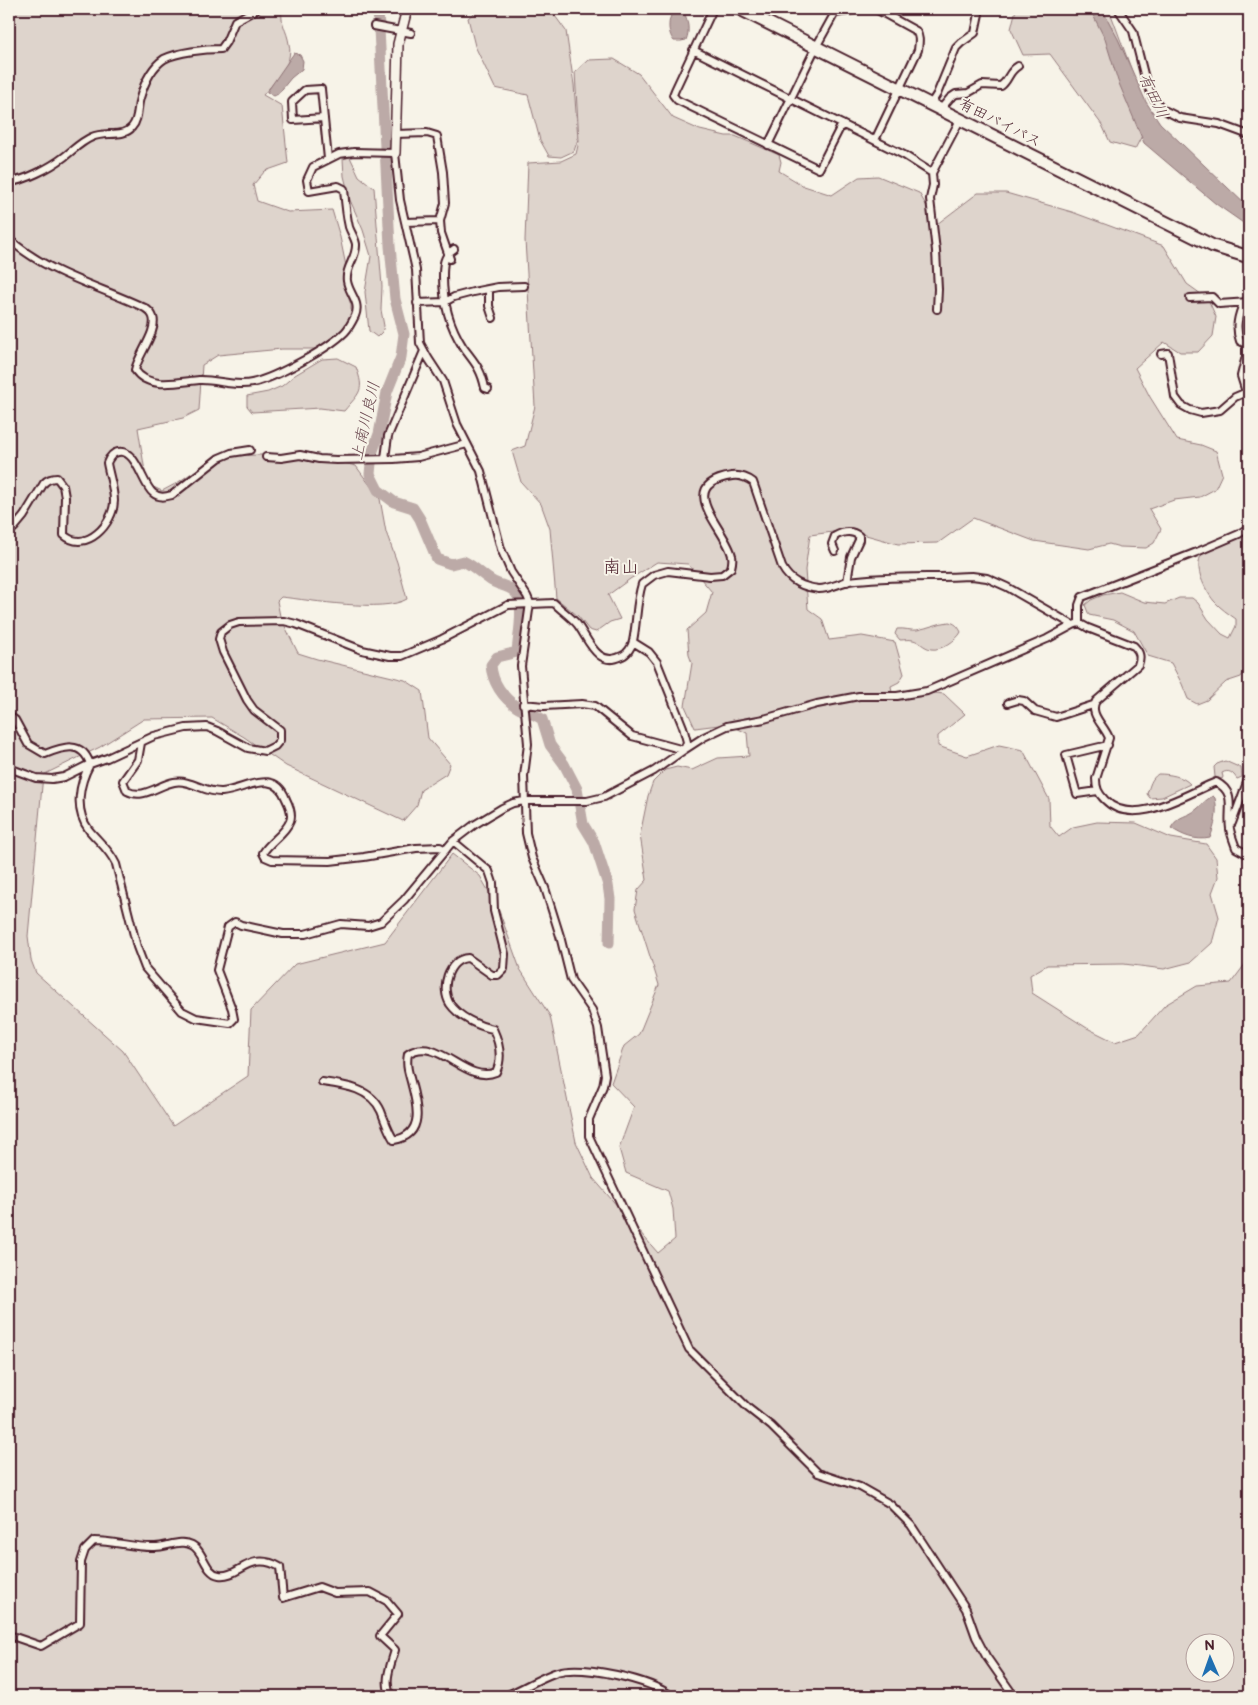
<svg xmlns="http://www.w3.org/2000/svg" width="1258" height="1705" viewBox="0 0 1258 1705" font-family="'Balsamiq Sans','Klee One',sans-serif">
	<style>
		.green { fill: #ded4cc; stroke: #947a7c; fill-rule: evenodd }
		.water { fill: #bcaaa7; stroke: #8e7275 }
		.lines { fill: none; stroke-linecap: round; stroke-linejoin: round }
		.river { stroke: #bcaaa7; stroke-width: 11 }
		.street-casing { stroke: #4a1f2b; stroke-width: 10 }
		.secondary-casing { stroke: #4a1f2b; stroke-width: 12 }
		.highway-casing { stroke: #4a1f2b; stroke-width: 15 }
		.street { stroke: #f7f3e8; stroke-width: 6 }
		.secondary { stroke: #f7f3e8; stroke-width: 9 }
		.highway { stroke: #f7f3e8; stroke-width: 11 }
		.labels { text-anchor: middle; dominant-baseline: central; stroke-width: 4; stroke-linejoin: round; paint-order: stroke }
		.street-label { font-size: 15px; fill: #4a1f2b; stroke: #f7f3e8 }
		.water-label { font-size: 16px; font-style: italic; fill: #6c4950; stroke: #f7f3e8 }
		.quarter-label { font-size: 18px; fill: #4a1f2b; stroke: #f7f3e8 }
	</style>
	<rect width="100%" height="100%" fill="#f7f3e8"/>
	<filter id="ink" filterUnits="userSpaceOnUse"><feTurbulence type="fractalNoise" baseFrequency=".02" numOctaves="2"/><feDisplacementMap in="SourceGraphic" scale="10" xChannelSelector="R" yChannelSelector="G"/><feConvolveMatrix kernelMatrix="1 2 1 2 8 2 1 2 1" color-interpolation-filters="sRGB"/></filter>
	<g filter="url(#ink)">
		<path class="green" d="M9,9h273c-2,15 5,21 7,35 5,20 -14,37 -26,51l19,11 6,57 -23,8 -12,14 4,16 31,11 44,-2 8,27 7,34 -3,14 7,20v12l-7,11 -28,21h-34l-64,6 -16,10 -3,45 -16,8 -45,10 9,56 15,7 15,-8 40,-27 88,-2 51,12 24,33 6,33 11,30 10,37c-23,14 -97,1 -126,-2l-4,4 3,15 18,37 19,6 88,21 17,11 6,47 22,26 -4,10 -25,16 -4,15 -14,16 -117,-55 -42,-29 -32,-19 -68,1 -44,28 -57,28 -15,161 3,24 5,13 87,78 50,75 75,-50 3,-66 44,-46 90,-22 67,-88 28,22 18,32 22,61 30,47 26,126 17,36 65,75 17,-14 -2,-30 -5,-18 -42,-18 -7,-25 15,-41 -23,-24 13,-37 15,-12 20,-49 -24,-76 3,-19 9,-10 -7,-45 8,-39 5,-14 12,-12 12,-3 15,3 26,-12 31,-2 -2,-23 -20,-9 -32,4 -10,-22 7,-43 -3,-8 -2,-25 19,-17 6,-21 -24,-28 -31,-2 -27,17 -22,16 12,24 -10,3 -14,10 -7,-2 -11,-14 -22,-18 -6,-69 -9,-25 -20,-22 -9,-31 13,-5 10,-40 -10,-166 3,-77 33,-2 15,-7 3,-13 -4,-69 13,-12 26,-1 25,15 34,44 27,12 26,6h9l44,19 2,7 -2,9 25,15 28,9 27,-18 19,-1 41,17 18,31 41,-31h28l66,19 92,34 23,38 21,15 8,18 -3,19 -15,16h-18l-16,-10 -29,26 15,29 27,43 24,5 15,6 6,23 -7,15 -15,8 -26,3 -25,9 12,20 -7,14 -8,5 -26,-1 -11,-3 -20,5 -55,-8 -61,-23 -35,25 -40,1 -50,-14 -38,5 -5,35 3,39 14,10 7,21 33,-4 33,6 9,32 -5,8 -8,4 2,14 42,-7 9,1 21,20 -27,22v10l29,10 32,-11 24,5 26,49 1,27 9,11 14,-10 24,-5 39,1 35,15 35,6 10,14 2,19 -6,16 7,24 -7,26 -21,19 -27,7 -40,-5 -77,1 -17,10 2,18 55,35 28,14 24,-8 26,-29 32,-19 34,-3 18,-24v737h-1240zM1196,1642h30v30h-30z
			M479,9h71l16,22 8,54 4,54 -4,12 -13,6 -12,-1 -9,-16 -12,-45 -33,-7 -20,-42 -7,-28z
			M1016,9h93l30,81 10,32 -14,27 -25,-7 -8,-17 -52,-71 -27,1 -12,-26z
			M350,157l9,19 15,12 8,98 -1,24 3,16 -2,6 -5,5 -8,-6 -4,-39 6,-36 -8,-26 -13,-30 -6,-24 -1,-17z
			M338,358l18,9c9,24 4,25 -12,44l-24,-3 -68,4 -5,-6v-10l21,-4 14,-6 13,-11 27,-16z
			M1244,536h5v103l-4,5c4,17 6,18 -4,33l-15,5 -19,18 -10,4 -9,-5 -6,-15 -11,-21 -23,-7 -14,-25 -21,-11 -24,-5 -4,-10 6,-5 12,-5 17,-3 24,10 21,2 14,-6h13l6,5 10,16 14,15 8,4 6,-12v-7c-7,-5 -16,-11 -22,-18 -9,-11 -21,-34 -12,-47z
			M949,622c6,1 9,4 12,10 -4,8 -20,19 -30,17 -7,-1 -12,-8 -18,-9 -4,-1 -9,0 -13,0l-5,-6 2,-5c8,-1 14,2 20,1 11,-2 21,-7 32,-8z
			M1225,761l16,7 1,9 -5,2c-4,-6 -8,-10 -15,-6l1,4 -1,2 -7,-2 -1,-10 3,-3z
			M1158,774c11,0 25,2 32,10l-28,13 -12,1 -3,-4c3,-9 4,-15 11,-20z"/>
		<path class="water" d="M676,9l8,3c4,9 6,19 2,28l-5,1h-7c-7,-8 -7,-25 2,-32z
			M1090,9h12l16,30 28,63 14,21 89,85v19l-33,-23 -72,-61 -26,-62 -13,-42z
			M294,53l6,2 3,6 -1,8 -11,9 -13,16 -4,2 -7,-4 2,-3z
			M1213,796l2,2c3,14 0,27 -5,40 -14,3 -27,-2 -39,-10 8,-14 16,-10 26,-19 6,-5 8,-9 16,-13z"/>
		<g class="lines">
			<path class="river" d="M378,9l12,237 5,53 9,35 -3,23 -14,35 -8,42 -7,19 -2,21 8,16 16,12 19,6 7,11 17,40 14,5 12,-3c11,5 17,12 26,18 7,6 18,6 25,12 12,10 4,46 3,61l-20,5 -6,8c1,17 12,33 26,42 8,5 17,7 25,12l8,26 14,19 13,25 6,35 11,18 14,43 2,14 -1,44"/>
			<g class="street-casing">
				<path id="street" d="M713,9l-38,81 -2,5 4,5 142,69 23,-45
					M1118,9l15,22 13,51 7,15 9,12 18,9 39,6 30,11
					M835,13l26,-4
					M374,26l37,7
					M693,50l211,105 28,18
					M930,105l7,-11 19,-46 5,-5 14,-10 5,-24
					M940,110l10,-12 6,-4 12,-1 14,-8 19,1c8,-6 7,-14 17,-20
					M324,118l-31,2 -1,-18 13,-12 16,-1 7,70
					M395,134l32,-1 10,3 6,36 2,31 -5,18 1,12 9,26
					M875,140l43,-90c1,-8 2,-13 -2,-19l-40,-22
					M768,145l48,-98 21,-38
					M9,182c16,-1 42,-15 55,-25 9,-7 18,-16 28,-20 12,-6 32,1 40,-10 7,-8 5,-20 8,-29 4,-14 12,-31 24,-39 13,-7 42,-10 57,-10l5,-7 9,-21 22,-12
					M405,222l35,-1
					M9,239c39,35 90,47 136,69 3,2 7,6 8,9 5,14 -15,38 -18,53 13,20 43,12 64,10 17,-1 34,7 53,3 23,-5 76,-34 93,-51 4,-4 7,-10 10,-16 6,-14 -6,-22 -8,-35 -2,-14 10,-23 9,-37 -1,-6 -5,-11 -7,-17 -3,-13 -4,-26 -5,-38l-6,-3 -29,5 -2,-11 6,-13 26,-13 15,-2 41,1 5,47 16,70 4,73 8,15 15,23 14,43 24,47 20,78 10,23 16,24 3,7 -9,63 7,78 -4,32 2,57 6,25 13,30 15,48 11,44 21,30 6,18 7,47 -2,11 -14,33v17l100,213 59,59 23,18 47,47 42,14 30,17 21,21 55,84 10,28 10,19 28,40
					M454,249c-11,7 -11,16 -11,28 0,26 6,48 20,70 11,15 18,21 22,41l3,1
					M489,290v16l4,12
					M1190,298l22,-1 7,7 30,-2
					M1244,302c-6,14 -9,25 -4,39l6,3v12l-5,20 5,16
					M417,303l28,-1 9,-5 19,-5 25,-5 26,-1
					M937,309l1,-20 -2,-38 -6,-52 3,-14 -1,-12 28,-53
					M1161,354l7,-1 7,44 6,8 9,5 11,3 19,-3 15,-13 14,-6
					M266,457l15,1 19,-3 19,4 17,1 58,-1 24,-2 49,-13
					M385,458l3,-22 36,-85
					M9,530l5,-2 10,-12 20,-33c4,-4 7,-5 13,-5l6,8 2,11 -1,38c22,19 50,-12 50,-34 0,-13 -5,-26 -7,-38 2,-5 5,-10 11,-11 18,-4 24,32 35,41 6,5 12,4 19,2l47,-37 12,-5 19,-3
					M835,551l-3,-7 3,-8c9,-5 17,-6 24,0v4l-8,17 -4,25
					M1079,623v-18l3,-8 115,-45 42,-18 10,-7
					M1008,703l10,-3 6,1 11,10 21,6 37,-12
					M523,704l21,2 38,-2 13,2 37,30 52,14 20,-13 23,-11 37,-7 53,-15 42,-8h38l30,-5 120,-52 26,-14 6,-2 9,5 46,18c6,6 7,11 4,19l-42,36c-8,13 9,25 13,37l-13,41c0,9 2,14 9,21 28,29 81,-6 111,-18 21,11 11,27 14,47 1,6 4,13 6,19l13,7
					M9,716l6,4 13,24 17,10c18,-7 37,-14 45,10 -11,20 -16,46 -1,66 10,12 20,19 27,34l21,83 8,21 37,43 14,7 34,5 4,-4 -2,-10 -15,-39 11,-43 7,-5 6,3 42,9h22l36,-10 27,2 13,-4 23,-22 49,-59 21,-16 28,-17 11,-5 11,-2h63l17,-4 50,-26 30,-21 3,-8 -4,-15 -26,-65 -8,-10 -16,-10
					M141,743l-3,17 -15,21 4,10c16,9 31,-6 47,-9 17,-3 30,11 48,10 23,-2 52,-25 64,7 3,6 7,15 4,22 -5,13 -20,20 -27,32l2,4 7,3 58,1 34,-4 52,-9 24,-1 6,3
					M9,768l27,10 16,1 12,-2 26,-13 17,-6 47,-22 32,-8 21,-1 10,4 31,17 17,3 10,-5 5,-6v-10l-26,-20 -7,-10 -24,-48 -4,-13 2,-7 9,-7 9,-3 45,-1 12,3 66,26 28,6h12l40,-17 66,-34 46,-2c7,7 16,13 23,21 11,14 20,45 45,32 5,-2 10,-9 11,-15 4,-19 3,-38 9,-57l12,-9 14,-4 42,5 12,-1 9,-7c1,-4 2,-8 1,-12 -5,-26 -60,-71 0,-80 8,-1 14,1 21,6l29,85c8,15 21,20 37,22 10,0 20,-6 30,-8 40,-5 82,-3 123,-5l15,2 20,9 66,38
					M1098,791l-21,3 -11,-39 42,-10
					M1232,823l17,-46
					M322,1082c22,3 49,6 59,29 4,10 7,20 13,29 37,-6 19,-47 14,-70 -1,-5 -1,-11 0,-16 30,-20 57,31 88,18 7,-14 3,-30 -3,-43 -15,-3 -34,-12 -43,-25 -10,-16 -2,-45 18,-46l24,17h6l6,-6 1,-15 -11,-43 -1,-28 -4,-12 -36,-30
					M9,1635l32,11 39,-23 1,-61 4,-12 9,-9c21,0 40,7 61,6 12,0 26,-8 37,-2 12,6 13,28 27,30 20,3 31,-25 61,-8l3,31 36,-11 16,6 35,-1 17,9 11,13 -18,22 15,14c-4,15 -12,31 -4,46
					M505,1696c18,-7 34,-18 52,-24 25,-8 95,8 114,24"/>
			</g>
			<g class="secondary-casing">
				<path id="secondary" d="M395,153l3,-109 9,-35"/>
			</g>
			<g class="highway-casing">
				<path id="highway" d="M740,9l473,237 36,11"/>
			</g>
			<use href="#street" class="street"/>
			<use href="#secondary" class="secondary"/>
			<use href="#highway" class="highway"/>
		</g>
	</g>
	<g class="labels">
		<g class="street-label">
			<text transform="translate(1000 123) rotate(27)">有田バイパス</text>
		</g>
		<g class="water-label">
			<text transform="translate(1153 96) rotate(65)">有田川</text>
			<text transform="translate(366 421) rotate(-77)">上南川良川</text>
		</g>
		<g class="quarter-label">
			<text x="621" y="567">南山</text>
		</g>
	</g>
	<rect width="1258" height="1705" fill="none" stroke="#f7f3e8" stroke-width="30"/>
	<rect x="15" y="15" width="1228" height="1675" fill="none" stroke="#4a1f2b" stroke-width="2" filter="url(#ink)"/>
	<g transform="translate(1210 1658) rotate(358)"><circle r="24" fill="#f7f3e8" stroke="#b29e9c"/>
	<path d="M0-4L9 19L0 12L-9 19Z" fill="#1f6fb2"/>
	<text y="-8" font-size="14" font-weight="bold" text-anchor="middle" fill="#4a1f2b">N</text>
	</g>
</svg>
